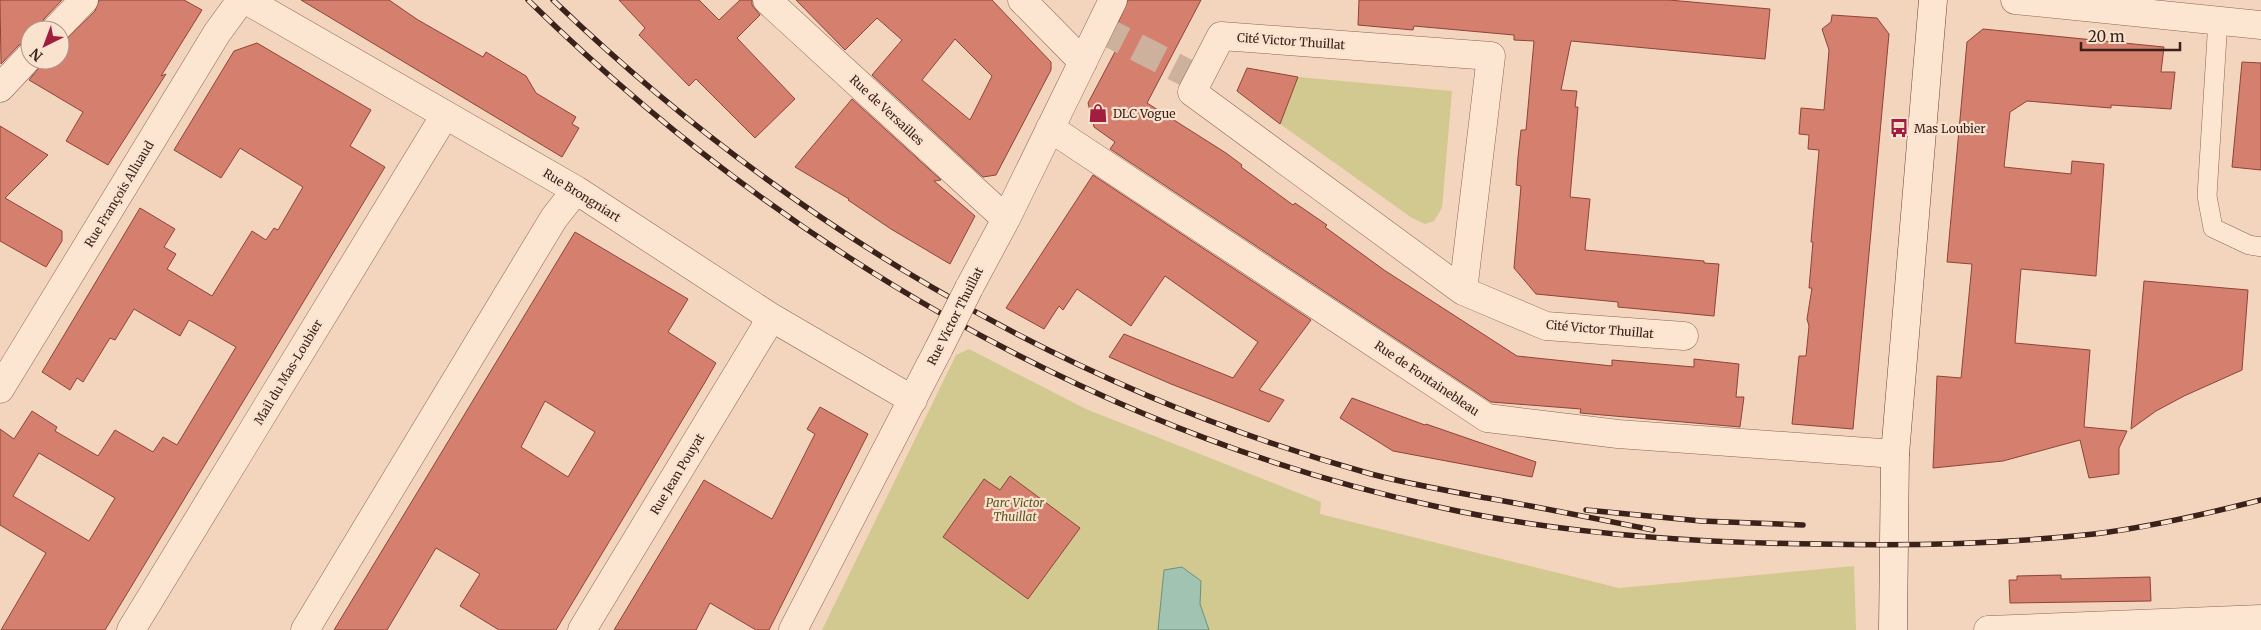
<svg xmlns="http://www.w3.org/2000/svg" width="2261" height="630" viewBox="0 0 2261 630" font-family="Merriweather,serif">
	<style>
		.green { fill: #d2c990 }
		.water { fill: #a1c3b1; stroke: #68927d }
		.building { fill: #d57f6f; stroke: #8e4437; fill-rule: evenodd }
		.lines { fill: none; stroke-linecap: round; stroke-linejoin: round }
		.street-tunnel { stroke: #ceb19d; stroke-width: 28; stroke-dasharray: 28 14; stroke-linecap: butt }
		.lane-casing { stroke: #8d6454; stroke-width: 20 }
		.street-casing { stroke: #8d6454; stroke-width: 29 }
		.secondary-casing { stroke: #6e4538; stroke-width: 29 }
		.lane { stroke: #fce5d1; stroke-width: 19 }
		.street { stroke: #fce5d1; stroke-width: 28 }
		.secondary { stroke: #fce5d1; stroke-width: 28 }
		.rail-casing { stroke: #3a221b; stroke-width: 5.5 }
		.rail { stroke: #f9e2ce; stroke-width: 4; stroke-dasharray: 11; stroke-linecap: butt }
		.street-bridge-casing { stroke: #8d6454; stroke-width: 29; stroke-linecap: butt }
		.street-bridge { stroke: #fce5d1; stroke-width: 28 }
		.labels { text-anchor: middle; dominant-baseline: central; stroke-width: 4.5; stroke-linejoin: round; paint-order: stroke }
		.street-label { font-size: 12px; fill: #3a221b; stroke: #f9e2ce }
		.poi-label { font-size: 12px; fill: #3a221b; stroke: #f9e2ce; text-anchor: start }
		.park-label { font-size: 12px; font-style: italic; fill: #59591f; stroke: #f9e2ce }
	</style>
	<rect width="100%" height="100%" fill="#f3d5bd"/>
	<path class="green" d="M1298,77l154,14 -10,117 -8,13 -9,3 -13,-6 -132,-94z
		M969,349l117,60 235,93 -1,12 299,74 235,-22 2,64h-1034l134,-275z"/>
	<path class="water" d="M1182,567l19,14 -1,23 9,26h-51l6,-60z"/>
	<path class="building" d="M0,0h62l-18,19 -4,11h-10v11l-11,4 -18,19z
		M99,0h85l18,10 -41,66 5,-2 -58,91 -42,-24 17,-29 -54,-32 16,-20h15v-15l35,-34z
		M301,0h88l29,20 65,37 3,-5 40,24 10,17 40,24 -4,7 7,4 -17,29z
		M619,0h80l20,20 21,-20h12v5l8,10 -23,23 58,61 -40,39 -59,-59 -7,7 -50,-51 6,-7z
		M796,0h196l59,62v8l-55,105 -13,2 -111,-102 30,-35 -25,-22 -32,32zM955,39l37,37 -22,44 -48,-40z
		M1128,0h73l-54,103 79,50 16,12 -1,2 52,38 2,-2 32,22 -2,2 59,43 133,86 95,10v-6l82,7v-8l45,5 -3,33h8l-4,30 -160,-14 1,-4 -90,-7 -381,-253 5,-7 -21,-15 -6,-24 28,-53 -4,-13z
		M1359,0h310l101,9 -5,50 -194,-18 -10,49 16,1 -2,16h3l-8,90 20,2 -5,51 119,11v2l15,1 -5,52 -96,-9v-5l-82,-8 -22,-26 7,-82 -5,-1 2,-28 3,-27h5l8,-89 -20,-1v-5l-100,-9 -1,4 -55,-5z
		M1832,15l45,3 12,16 -36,395 -61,-5 7,-68h7l3,-30 -2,-7 5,-31h-3l4,-46h-2l8,-92 -11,-1 1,-14 -10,-1 2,-26 23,2 5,-60 -7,-21 9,-7z
		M1983,29l181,18 -3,25h14l-4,37 -60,-4v3l-84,-7 -17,11 -6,55 67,7 1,-13 32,3 -8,112 -75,-7 -6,74 75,7 -6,77 43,4 -8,17v26l-30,4 -9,-38 -77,21 -70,7 4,-92 24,2 11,-114 -25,-2 20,-220z
		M257,43l114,67 -21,36 35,21 -280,463h-104l45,-77 -46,-28v-96l14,10 18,-28 25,16 -2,4 43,25 17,-26 38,22 10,-15 14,8 59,-98 -47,-27 -9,16 -46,-27 -19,31 -5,-2 -27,44 -6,-4 -7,12 -28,-18 98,-164 35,21 -11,18 12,7 -9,15 45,27 40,-65 14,9 8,-12 4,2 25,-43 -63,-39 -19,30 -47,-28 60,-99zM39,453l76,45 -26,43 -76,-45z
		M2242,62l19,1v107l-29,-3z
		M1247,68l51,9 -18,47 -43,-33z
		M852,99l89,81 -7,1 41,35 -25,48 -59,-35 -43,-29 1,-1 -54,-32z
		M0,126l48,29 -43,43 57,33v10l-16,26 -46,-26z
		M1093,175l218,145 -52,70 25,10 -15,22 -98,-38 -62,-27 15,-23 109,44 25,-36 -93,-66 -34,50 -54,-37 -14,21 -4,-4 -15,23 -38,-21z
		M575,232l113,67 -20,33 48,31 -12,21 -148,246h-57l-39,-24 20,-32 -44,-26 -49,82h-53zM545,401l50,31 -27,45 -47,-30z
		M2144,281l104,9 -6,80 -58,26 -28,15 -25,18z
		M1352,398l73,27 1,-1 110,38 -4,15 -139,-26 -53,-33z
		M820,407l48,27 -99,196h-13l-46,-27 -14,27h-82l90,-150 68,39 43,-85 -8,-5z
		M1010,476l70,52 -52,71 -85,-62 41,-58 16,11z
		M2061,575v4l89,-2 1,24 -141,2 -1,-23h8v-4z"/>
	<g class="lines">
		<path class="street-tunnel" d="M1099,28l100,51"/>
		<g class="lane-casing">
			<path id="lane" d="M2218,20l-11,176 6,32 36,17 12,2"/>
		</g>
		<g class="street-casing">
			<path id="street" d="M246,0l330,190 193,126 144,84
				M767,0l239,219
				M1022,0l61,62
				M2015,0l246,25
				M55,30l29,-30
				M0,88l30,-32
				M1050,128l437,290 131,16 277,20
				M969,288l37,-69 107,-219
				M1463,291l-271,-199 29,-56 270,20 -28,235 83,35 138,10
				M0,389l217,-356 24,-33
				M131,630l314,-515
				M305,630l249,-412 22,-28
				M582,630l182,-300 5,-14
				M793,630l146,-282
				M1988,630l273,-11"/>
		</g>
		<g class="secondary-casing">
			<path id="secondary" d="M1893,630l2,-176 38,-454"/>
		</g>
		<use href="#lane" class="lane"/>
		<use href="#street" class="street"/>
		<use href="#secondary" class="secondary"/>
		<g class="rail-casing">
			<path id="rail" d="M528,0c249,244 564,431 906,506 125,28 258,37 386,38 92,2 183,0 274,-10 57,-7 112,-20 167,-34
				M553,0c230,221 510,388 818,474 38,10 78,17 116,24 56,10 111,21 166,32
				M1586,510l115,11 102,4"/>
		</g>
		<use href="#rail" class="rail"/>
		<g class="street-bridge-casing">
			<path id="street-bridge" d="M939,348l30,-60"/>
		</g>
		<use href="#street-bridge" class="street-bridge"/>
	</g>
	<defs>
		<g id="shop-bare" transform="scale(1.5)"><path d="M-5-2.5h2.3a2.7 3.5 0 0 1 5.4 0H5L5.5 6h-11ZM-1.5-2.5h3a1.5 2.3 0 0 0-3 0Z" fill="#a21e40" stroke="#f9e2ce" stroke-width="2.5" paint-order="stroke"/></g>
		<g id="bus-bare" transform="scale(1.5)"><path d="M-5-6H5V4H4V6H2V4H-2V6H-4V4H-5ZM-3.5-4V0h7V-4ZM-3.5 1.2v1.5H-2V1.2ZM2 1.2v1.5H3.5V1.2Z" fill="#a21e40" stroke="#f9e2ce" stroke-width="2.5" paint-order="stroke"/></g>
	</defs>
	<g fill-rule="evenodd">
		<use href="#shop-bare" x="1098" y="113"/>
		<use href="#bus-bare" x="1899" y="128"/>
	</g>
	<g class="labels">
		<g class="street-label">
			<text transform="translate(1291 41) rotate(4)">Cité Victor Thuillat</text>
			<text transform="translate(887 110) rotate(43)">Rue de Versailles</text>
			<text transform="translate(119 194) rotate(-59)">Rue François Alluaud</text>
			<text transform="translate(582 195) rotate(32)">Rue Brongniart</text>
			<text transform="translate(955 316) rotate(-63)">Rue Victor Thuillat</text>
			<text transform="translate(1600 329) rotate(5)">Cité Victor Thuillat</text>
			<text transform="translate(288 372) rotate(-59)">Mail du Mas-Loubier</text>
			<text transform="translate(1427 378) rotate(34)">Rue de Fontainebleau</text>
			<text transform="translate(677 474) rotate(-59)">Rue Jean Pouyat</text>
		</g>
		<g class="poi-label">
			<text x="1113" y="113">DLC Vogue</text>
			<text x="1914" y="128">Mas Loubier</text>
		</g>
		<g class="park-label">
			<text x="1015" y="502">Parc Victor<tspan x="1015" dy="14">Thuillat</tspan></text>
		</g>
	</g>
	<g transform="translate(45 45) rotate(222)"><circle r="24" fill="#f9e2ce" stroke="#ad9586"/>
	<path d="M0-4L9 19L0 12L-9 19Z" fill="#a21e40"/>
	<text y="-8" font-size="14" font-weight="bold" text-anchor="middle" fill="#3a221b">N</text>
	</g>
	<path d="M2081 42v8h99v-8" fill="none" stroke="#3a221b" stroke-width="2.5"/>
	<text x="2088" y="42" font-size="15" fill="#3a221b" stroke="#f9e2ce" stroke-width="4" paint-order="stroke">20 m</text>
</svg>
